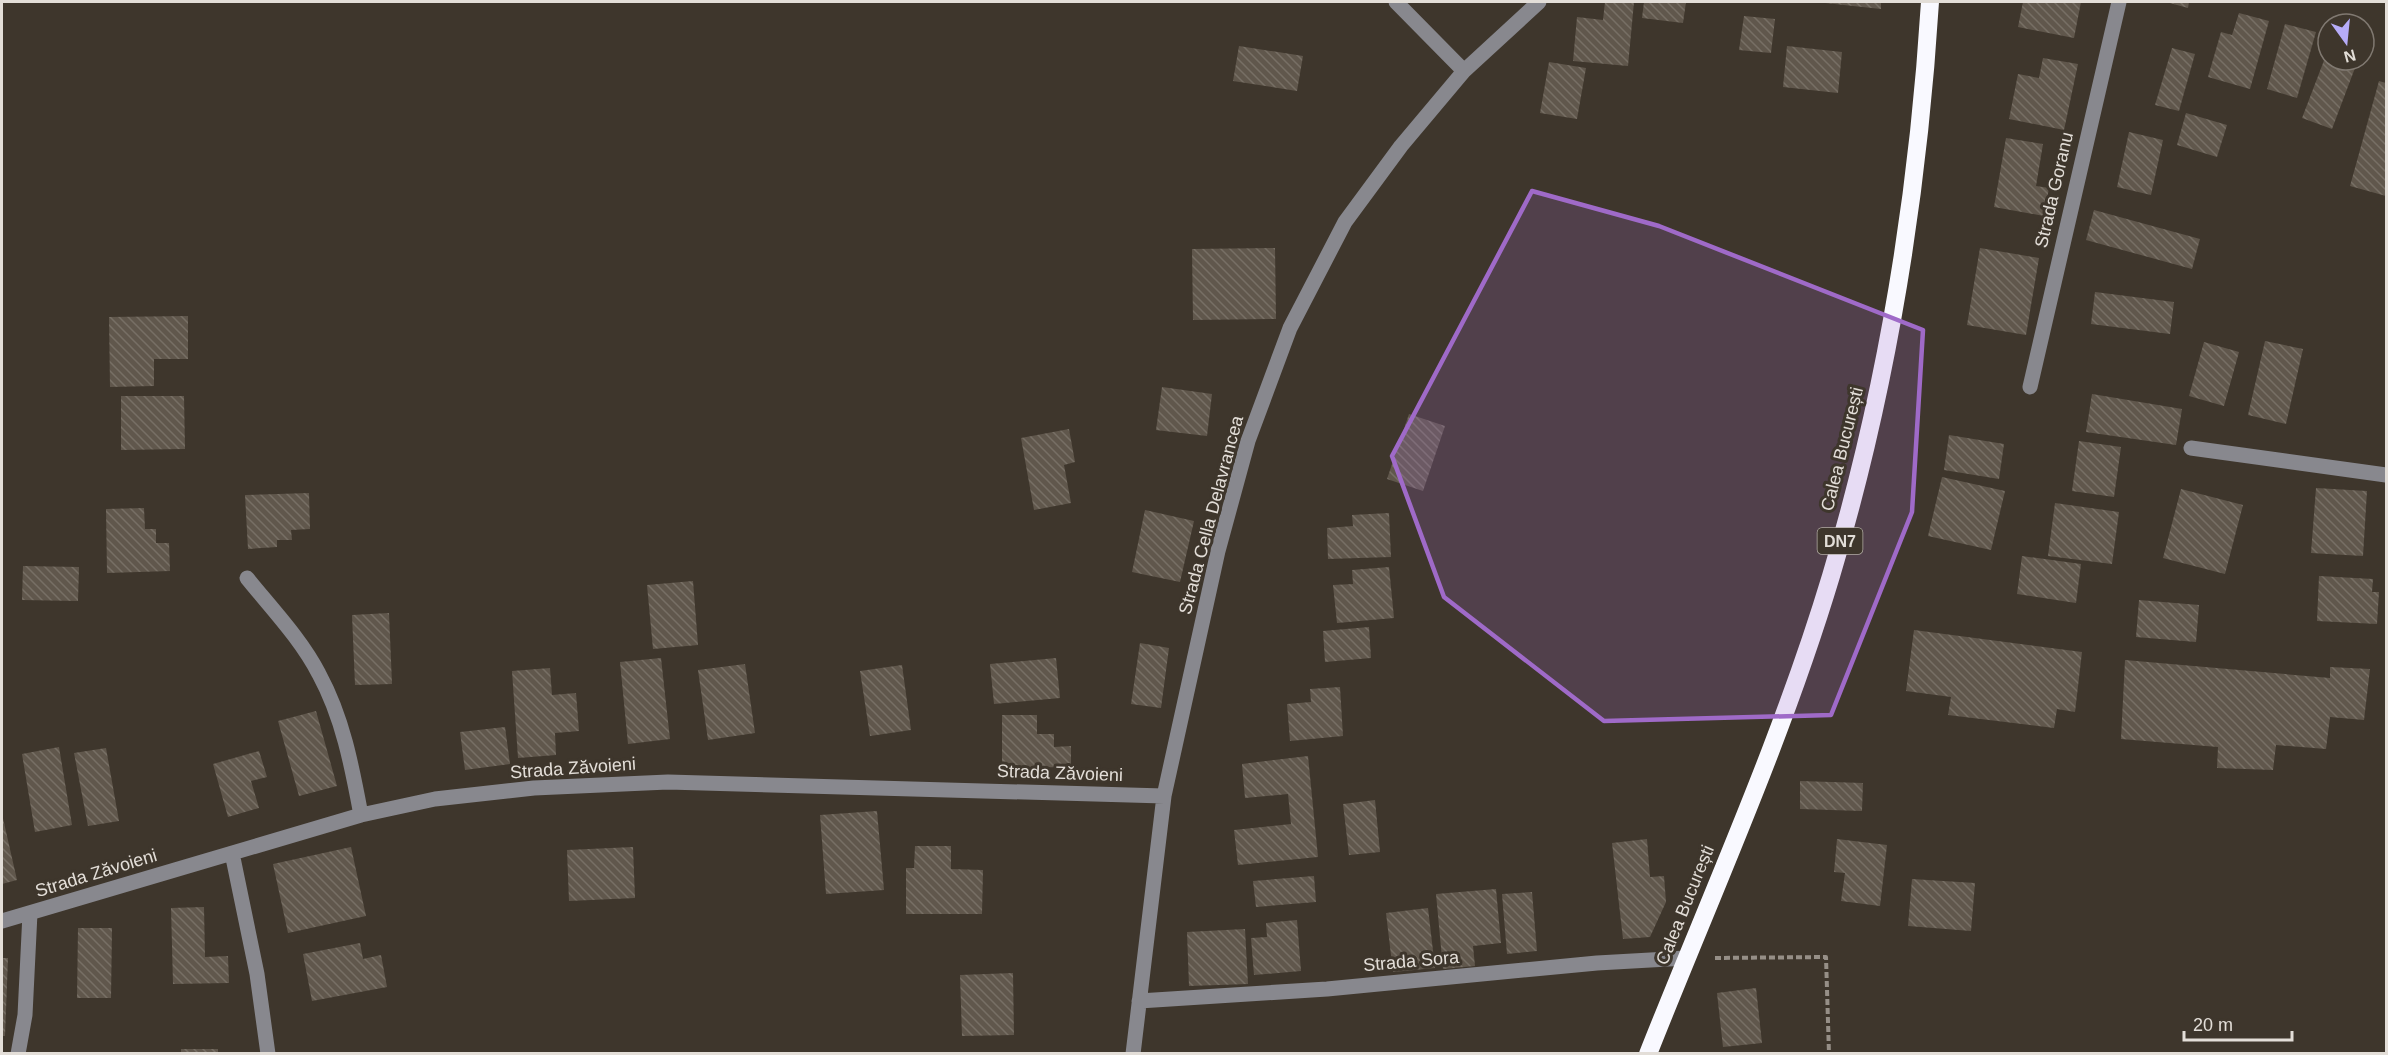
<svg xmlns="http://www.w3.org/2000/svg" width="2388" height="1055" viewBox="0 0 2388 1055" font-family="Helvetica,sans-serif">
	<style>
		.building { fill: url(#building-back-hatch) }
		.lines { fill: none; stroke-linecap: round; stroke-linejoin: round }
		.path { stroke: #968f87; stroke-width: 4; stroke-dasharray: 6 3; stroke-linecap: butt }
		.minor { stroke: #88888e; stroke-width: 15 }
		.highway { stroke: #f9f9ff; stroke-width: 18 }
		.marked { fill: #9f6ac8; fill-opacity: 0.2; stroke: #9f6ac8; stroke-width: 4.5; stroke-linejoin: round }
		.labels { text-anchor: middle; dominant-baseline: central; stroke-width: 6; stroke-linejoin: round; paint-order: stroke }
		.shield { fill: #3e362c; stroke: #b2aca4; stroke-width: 1.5 }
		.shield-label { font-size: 16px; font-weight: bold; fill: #e3ded8 }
		.street-label { font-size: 18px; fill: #e3ded8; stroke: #3e362c }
	</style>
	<defs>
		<pattern id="building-back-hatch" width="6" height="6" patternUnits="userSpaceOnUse" patternTransform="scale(1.5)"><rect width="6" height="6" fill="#60574c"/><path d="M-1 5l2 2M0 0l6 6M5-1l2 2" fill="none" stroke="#776f65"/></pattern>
	</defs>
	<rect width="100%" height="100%" fill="#3e362c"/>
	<path class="building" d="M1605,2h29l-6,64 -55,-5 4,-44 26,3z
		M1644,2h42l-3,21 -41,-5z
		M1816,2h65v7z
		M2023,2h58l-7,36 -56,-11z
		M2166,2h23l-1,6z
		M2239,13l30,8 -19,68 -42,-12 13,-45 11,3z
		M1744,16l31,3 -4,34 -32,-3z
		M2285,24l31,8 -19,66 -30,-9z
		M1239,46l64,10 -6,35 -64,-10z
		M1787,46l55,6 -4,41 -55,-6z
		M2172,48l23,6 -16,57 -24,-6z
		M2328,50v10h30l-26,69 -30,-11z
		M2043,58l35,6 -14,66 -55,-11 9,-45 21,4z
		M1549,62l37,6 -9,51 -37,-6z
		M2379,81l7,2v113l-36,-10z
		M2186,113l41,12 -10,32 -40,-12z
		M2129,132l34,8 -12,55 -34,-8z
		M2006,138l37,6 -7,42 13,2 -5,28 -50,-9z
		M2094,210l106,29 -8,30 -106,-29z
		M1275,248l1,71 -83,1 -1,-71z
		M1980,248l59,10 -13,77 -59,-10z
		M2095,292l79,10 -4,32 -79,-10z
		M188,316v43h-34v27l-44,1 -1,-70z
		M2265,341l38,8 -17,75 -38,-9z
		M2204,342l35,10 -15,54 -35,-10z
		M1162,387l50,7 -5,42 -51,-6z
		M2092,394l90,15 -6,36 -90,-13z
		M121,396h63l1,53 -64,1z
		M1409,414l36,12 -22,65 -36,-12z
		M1069,429l6,33 -11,3 7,38 -37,7 -13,-72z
		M1949,435l55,9 -5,35 -55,-9z
		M2079,441l42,6 -7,50 -42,-6z
		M1942,477l63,14 -14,59 -63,-14z
		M2316,488l51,3 -4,65 -52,-3z
		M2181,489l62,16 -18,69 -62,-16z
		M309,493l1,36 -19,1 1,10h-15v7l-29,2 -3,-54z
		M2055,503l64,9 -7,52 -64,-8z
		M144,508l1,21h11v14h13l1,28 -63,2 -1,-64z
		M1145,510l49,11 -14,61 -48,-10z
		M1389,513l2,44 -63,2 -1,-31 26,-2 -1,-11z
		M2022,556l59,8 -5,39 -59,-9z
		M23,566l56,1 -1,34 -56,-1z
		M1389,567l5,51 -57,5 -4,-38 20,-1 -1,-14z
		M2319,576l54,3 -1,13h7l-2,32 -60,-3z
		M693,581l5,64 -45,4 -6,-64z
		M2139,600l60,5 -3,37 -60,-5z
		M389,613l3,71 -37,1 -3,-70z
		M1369,627l2,31 -46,4 -2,-31z
		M1914,630l168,22 -7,60 -18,-3 -3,19 -106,-13 3,-18 -45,-6z
		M1140,643l29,5 -8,60 -30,-4z
		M661,658l9,81 -42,5 -8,-82z
		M1056,658l4,40 -66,6 -4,-40z
		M2125,660l205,18v-11l40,2 -6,51 -34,-3 -4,32 -50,-4 -3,25 -56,-2 1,-21 -97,-8z
		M745,664l10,69 -47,7 -10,-70z
		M902,665l9,65 -41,6 -10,-65z
		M550,668l2,27 24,-2 3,38 -24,2 1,22 -38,3 -6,-87z
		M1340,687l3,49 -53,5 -3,-37 24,-2 -1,-13z
		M316,711l21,75 -38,10 -21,-75z
		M1002,715h35v19h17v13l17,-1v21l-69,1z
		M505,727l5,37 -45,6 -5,-38z
		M59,747l13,78 -37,7 -13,-78z
		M106,748l13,73 -31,5 -14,-73z
		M259,751l8,26 -16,4 8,27 -31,9 -15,-53z
		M1308,756l10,101 -80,8 -4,-35 57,-6 -3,-30 -43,4 -3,-34z
		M1800,781l63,2 -1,28 -62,-2z
		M1375,800l5,52 -31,3 -6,-51z
		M877,811l7,79 -58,4 -6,-79z
		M2,814l15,66 -15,4z
		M1647,839l3,38 14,-1 2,26 -16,35 -27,2 -11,-96z
		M1837,839l50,6 -7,61 -39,-5 4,-28 -11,-1z
		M915,846h36v23l32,1 -1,44h-76v-46h8z
		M351,847l15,69 -78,17 -15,-69z
		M633,847l2,51 -66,3 -2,-51z
		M1314,876l2,26 -60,5 -3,-26z
		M1912,879l63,4 -4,48 -63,-5z
		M1496,889l5,54 -28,3 2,20 -32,3 -7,-75z
		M1532,892l5,59 -30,3 -5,-60z
		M204,907l1,50 23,-1 1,27 -56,1 -2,-76z
		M1428,908l7,60 -42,4 -7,-59z
		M1297,920l4,51 -47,4 -3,-37 16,-1 -1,-14z
		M78,928h34l-1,70h-34z
		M1245,929l3,55 -59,2 -2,-54z
		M360,943l3,16 18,-4 6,32 -75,14 -9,-47z
		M2,958h6l-3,78h-3z
		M1013,973l1,62 -52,1 -2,-61z
		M1756,988l6,55 -39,4 -6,-54z
		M181,1049h37v5h-37z"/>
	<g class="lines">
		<path class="path" d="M1715,958l111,-1 3,97"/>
		<path class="minor" d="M1396,2l68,69
			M2030,387l89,-385
			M2191,448l195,27
			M247,578c25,31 54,61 72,96 24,44 33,93 42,141
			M232,853l25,121 11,80
			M2,921l359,-106 74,-16 99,-11 134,-6 496,14
			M1139,1001l188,-12 270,-26 89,-5
			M18,1054l7,-39 5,-102
			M1133,1054l31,-258 54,-245 30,-110 42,-113 55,-106 56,-76 63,-75 75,-69"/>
		<path class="highway" d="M1648,1054c63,-159 134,-315 183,-478 56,-187 87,-381 99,-574"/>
	</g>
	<path class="marked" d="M1532,191l127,35 264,104 -11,182 -81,203 -227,6 -160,-124 -52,-141z"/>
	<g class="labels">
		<rect class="shield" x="1817.5" y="528" width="45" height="26" rx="4.5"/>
		<g class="shield-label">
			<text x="1840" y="541">DN7</text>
		</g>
		<g class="street-label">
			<text transform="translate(2054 190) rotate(-77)">Strada Goranu</text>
			<text transform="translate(1842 449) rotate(-76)">Calea București</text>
			<text transform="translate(1211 515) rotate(-75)">Strada Cella Delavrancea</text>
			<text transform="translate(573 768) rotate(-4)">Strada Zăvoieni</text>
			<text transform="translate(1060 773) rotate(2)">Strada Zăvoieni</text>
			<text transform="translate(96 873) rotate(-17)">Strada Zăvoieni</text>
			<text transform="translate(1685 905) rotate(-68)">Calea București</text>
			<text transform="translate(1411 961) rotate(-5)">Strada Sora</text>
		</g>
	</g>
	<rect width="2388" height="1055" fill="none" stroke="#e3ded8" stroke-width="6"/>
	<g transform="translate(2346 42) rotate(165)"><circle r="28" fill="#3e362c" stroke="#807971" stroke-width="1.5"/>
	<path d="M0-4.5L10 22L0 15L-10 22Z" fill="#b6acf8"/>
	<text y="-9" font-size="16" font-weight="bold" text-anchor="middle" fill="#e3ded8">N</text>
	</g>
	<path d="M2184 1031v9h108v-9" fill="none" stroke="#e3ded8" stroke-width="3"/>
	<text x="2193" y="1031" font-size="18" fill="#e3ded8" stroke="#3e362c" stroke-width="4.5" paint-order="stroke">20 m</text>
</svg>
